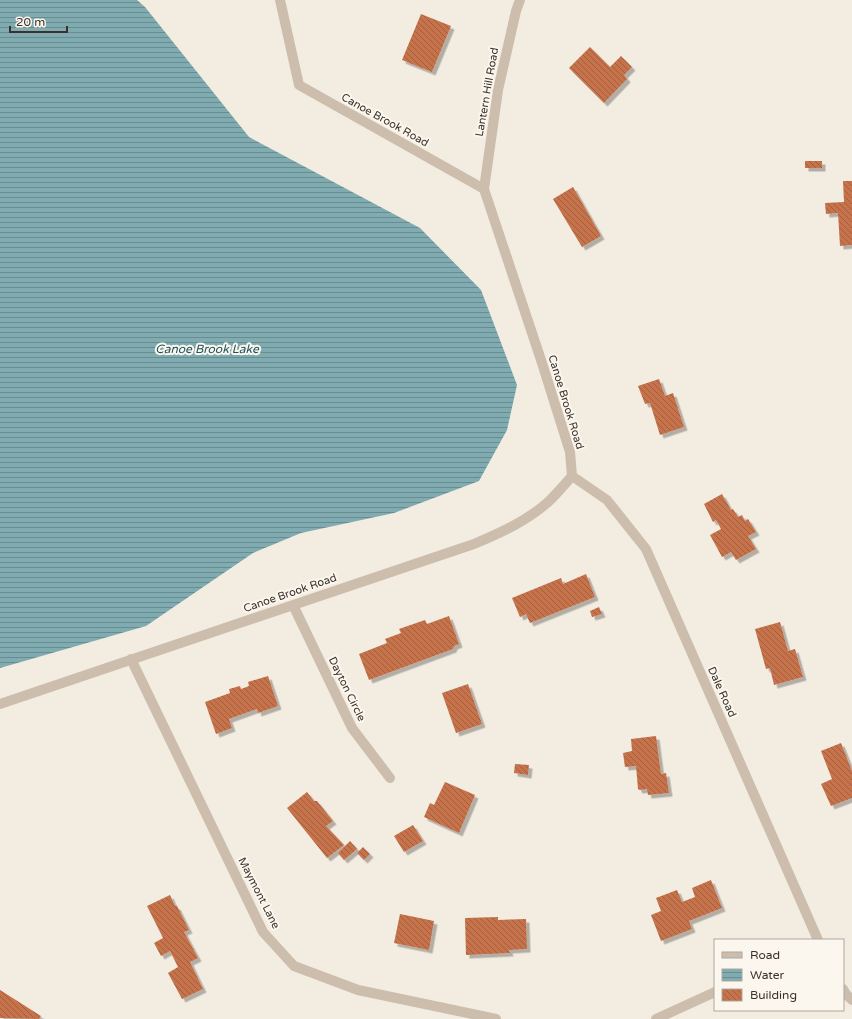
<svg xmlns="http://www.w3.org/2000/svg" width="852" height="1019" viewBox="0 0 852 1019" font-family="'Varela Round',sans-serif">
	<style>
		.water { fill: url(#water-rules) }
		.building { fill: url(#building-back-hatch); filter: url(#shadow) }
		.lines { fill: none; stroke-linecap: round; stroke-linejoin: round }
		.minor { stroke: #ccbdac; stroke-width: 10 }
		.labels { text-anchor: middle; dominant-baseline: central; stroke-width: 4; stroke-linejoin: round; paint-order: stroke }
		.street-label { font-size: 11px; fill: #3a312b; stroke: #fbf6ee }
		.water-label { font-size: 12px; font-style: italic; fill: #20545c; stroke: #fbf6ee }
	</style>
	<defs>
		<pattern id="water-rules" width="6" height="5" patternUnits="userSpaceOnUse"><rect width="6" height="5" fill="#7fabb1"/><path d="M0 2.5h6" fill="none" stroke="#698c90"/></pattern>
		<pattern id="building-back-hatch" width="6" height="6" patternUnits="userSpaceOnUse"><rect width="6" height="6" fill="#c6734c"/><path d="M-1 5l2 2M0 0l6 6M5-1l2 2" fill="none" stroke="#a25f3f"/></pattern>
		<filter id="shadow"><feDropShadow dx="3.5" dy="3.5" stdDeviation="0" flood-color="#0004"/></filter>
	</defs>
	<rect width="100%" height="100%" fill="#f3ece1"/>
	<path class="water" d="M0,0h137l8,7 104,130 171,91 61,62 36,95 -10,45 -28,51 -85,32 -93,20 -48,20 -107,73 -146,42z"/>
	<path class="building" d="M421,14l30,12 -19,46 -30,-12z
		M590,47l20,20 11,-11 11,11 -8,8 3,4 -23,24 -35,-35z
		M805,161h17v7h-17z
		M843,181h9v64l-12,1 -2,-33 -12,1 -1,-11 19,-1z
		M573,187l28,49 -19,11 -29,-48z
		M659,379l6,17 8,-3 11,34 -24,8 -10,-32 -5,1 -7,-18z
		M722,494l9,16 2,-1 5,8 4,-2 3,6 3,-2 8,13 -8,4 8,13 -20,11 -5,-8 -9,5 -12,-22 11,-6 -5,-9 -3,2 -9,-18z
		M586,574l9,23 -65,26 -4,-9 -6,3 -8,-19 49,-20 2,6z
		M599,607l3,7 -10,3 -2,-6z
		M449,616l10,28 -5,2 -1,3 -84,31 -10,-26 28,-11 -2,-4 16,-6 -2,-4 26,-9 2,4z
		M780,622l8,29 7,-2 8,28 -29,8 -4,-17 -4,1 -11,-40z
		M268,676l10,30 -20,7 -1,-4 -28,10 3,9 -16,6 -11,-32 25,-9 -1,-4 11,-3 1,3 8,-3 -1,-4z
		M468,684l14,40 -26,9 -14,-40z
		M656,736l5,38 5,-1 3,20 -21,2 -1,-6 -7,1 -2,-1 -2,-23 -11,1 -2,-14 9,-2 -1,-12z
		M841,743l11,28v27l-21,8 -10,-22 11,-5 -11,-28z
		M515,764l14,1 -1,10 -14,-2z
		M445,782l30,13 -16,38 -35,-16 6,-14 4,2z
		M307,792l7,9h3l16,20 -7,5 18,19 -17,13 -40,-50z
		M413,825l10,16 -19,11 -10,-16z
		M350,841l7,8 -13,11 -6,-7z
		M363,847l7,7 -6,6 -7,-7z
		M711,880l11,28 -33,13 3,8 -31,12 -10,-26 10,-4 -5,-13 21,-8 5,12 13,-5 -3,-9z
		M170,895l5,11h2l12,24 -5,2 14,26 -8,4 13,27 -21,10 -14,-26 10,-6 -8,-16 -9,5 -7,-13 9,-5 -16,-32z
		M400,914l34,7 -5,29 -35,-7z
		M498,917v3l28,-1 1,30 -18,1 1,3 -44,2 -1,-37z
		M0,990l41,26 -2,3 -39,-1z"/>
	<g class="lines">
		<path class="minor" d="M484,189l14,-99 18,-79 4,-11
			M572,476l35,24 39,49 172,391
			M293,605l59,123 38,50
			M131,659l132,273 31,34 64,24 138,29
			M0,704l474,-160c26,-11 51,-22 73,-41 9,-8 17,-18 25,-27l-2,-24 -28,-89 -58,-174 -185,-104 -19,-85
			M843,989l3,5 6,6
			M656,1019l59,-27"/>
	</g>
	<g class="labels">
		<g class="street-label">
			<text transform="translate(487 92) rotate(-80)">Lantern Hill Road</text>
			<text transform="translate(385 120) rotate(29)">Canoe Brook Road</text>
			<text transform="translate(566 402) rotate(73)">Canoe Brook Road</text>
			<text transform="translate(290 593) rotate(-19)">Canoe Brook Road</text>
			<text transform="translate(347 689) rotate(64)">Dayton Circle</text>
			<text transform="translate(722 692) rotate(66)">Dale Road</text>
			<text transform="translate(259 893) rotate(63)">Maymont Lane</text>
		</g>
		<g class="water-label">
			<text x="207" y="349">Canoe Brook Lake</text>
		</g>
	</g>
	<rect x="714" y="939" width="130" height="72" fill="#fbf6ee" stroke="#aea7a0"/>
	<rect x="722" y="952" width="20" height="6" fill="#ccbdac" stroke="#aea7a0"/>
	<text x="750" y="959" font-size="12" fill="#3a312b">Road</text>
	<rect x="722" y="969" width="20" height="12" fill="url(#water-rules)" stroke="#aea7a0"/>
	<text x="750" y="979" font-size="12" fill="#3a312b">Water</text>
	<rect x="722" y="989" width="20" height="12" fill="url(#building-back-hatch)" stroke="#aea7a0"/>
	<text x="750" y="999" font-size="12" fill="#3a312b">Building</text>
	<path d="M10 26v6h57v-6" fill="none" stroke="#3a312b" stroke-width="2"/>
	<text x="16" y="26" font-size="12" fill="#3a312b" stroke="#fbf6ee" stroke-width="3" paint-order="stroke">20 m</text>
</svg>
